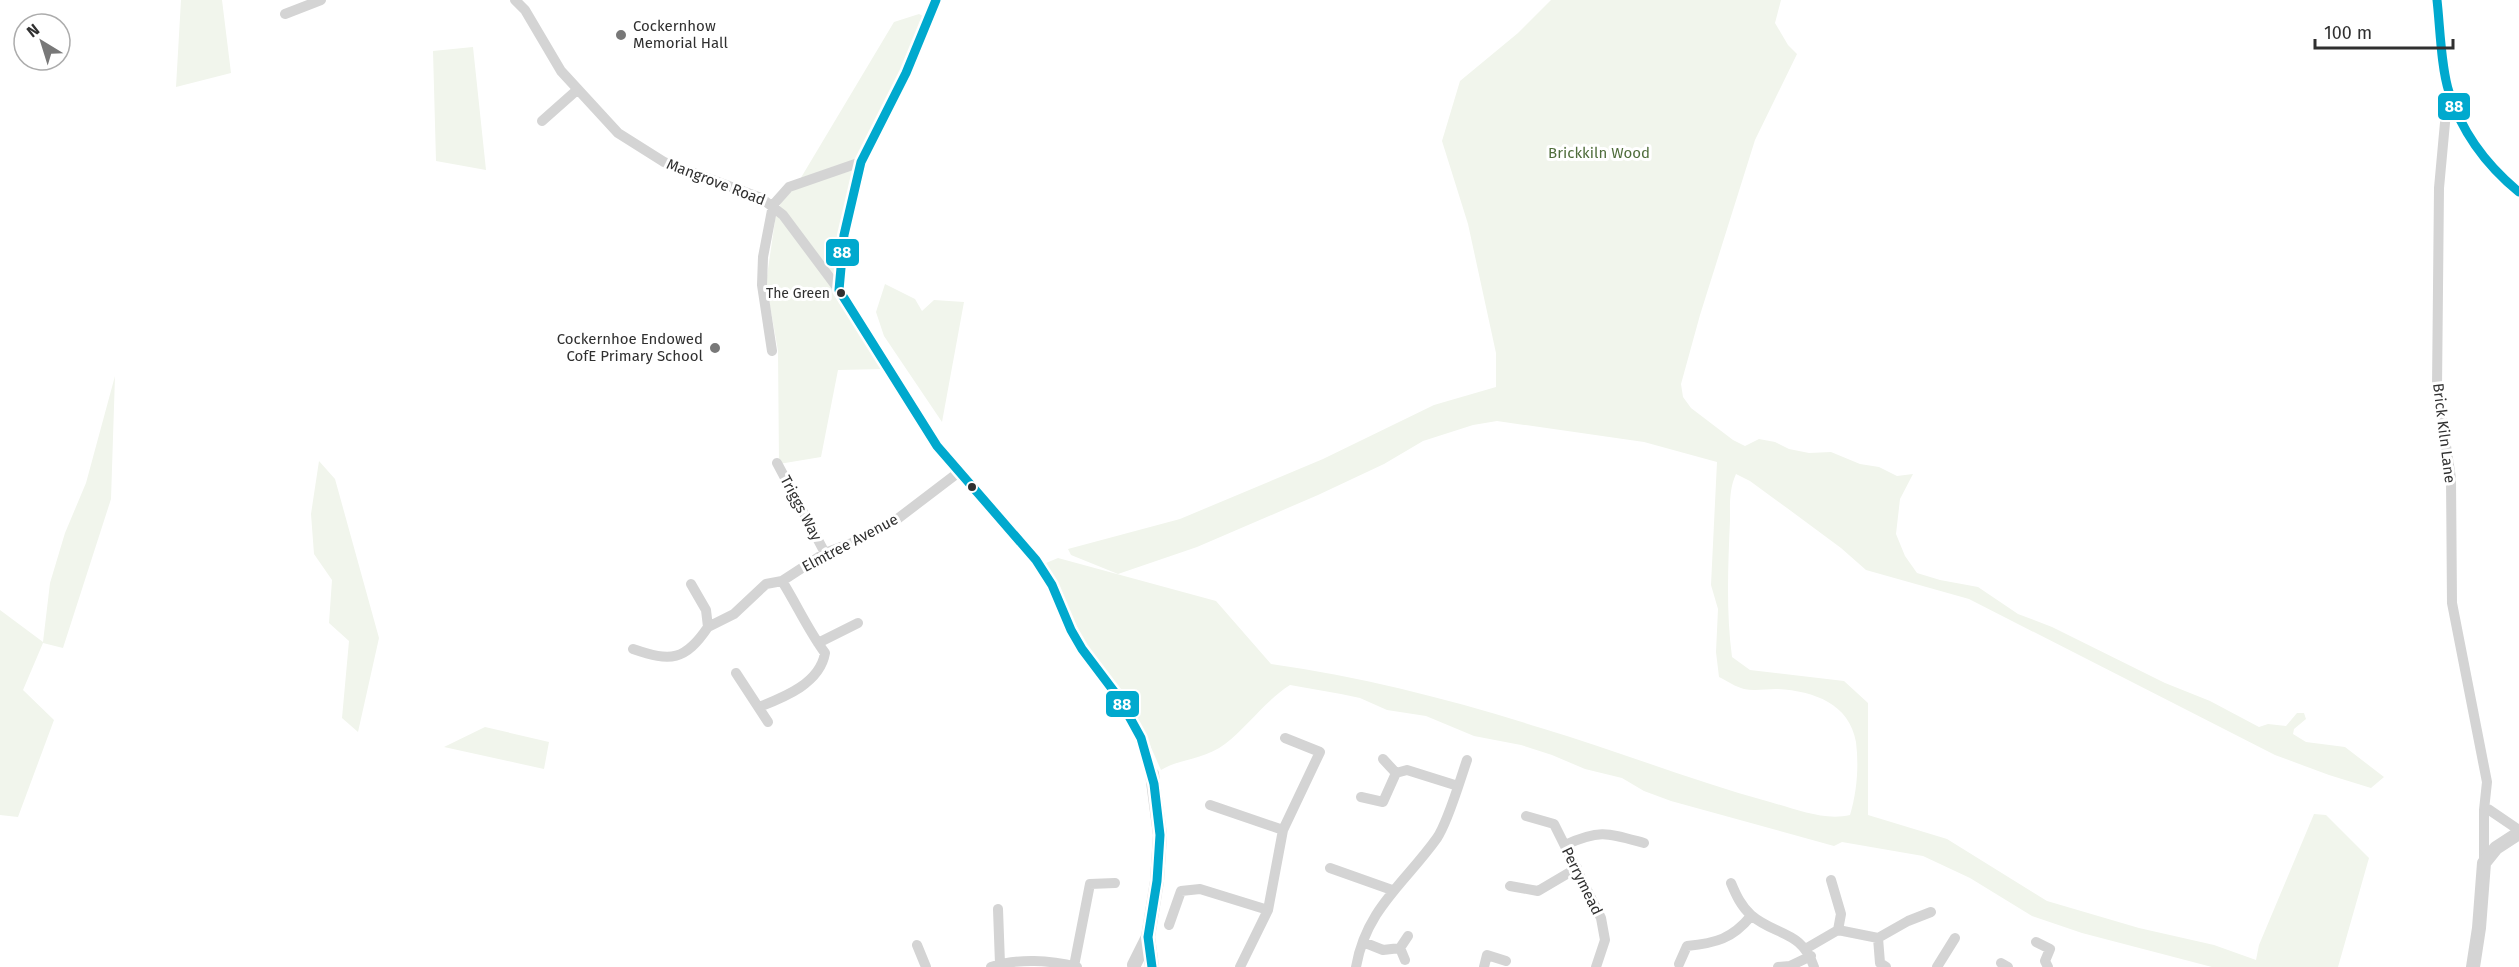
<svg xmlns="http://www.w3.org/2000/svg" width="2519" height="967" viewBox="0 0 2519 967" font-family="'Fira Sans',sans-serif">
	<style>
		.green { fill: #f1f5ec }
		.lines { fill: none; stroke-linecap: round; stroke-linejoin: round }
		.minor { stroke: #d4d4d4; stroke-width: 10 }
		.tertiary { stroke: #d4d4d4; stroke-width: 14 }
		.bus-1-casing { stroke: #fff; stroke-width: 14 }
		.bus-1 { stroke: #00a9ce; stroke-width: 9 }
		.poi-dot { fill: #787878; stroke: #fff; stroke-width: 2 }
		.bus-dot { fill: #303030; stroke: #fff; stroke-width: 2 }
		.labels { text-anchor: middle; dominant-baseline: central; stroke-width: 6; stroke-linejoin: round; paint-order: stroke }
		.bus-label { font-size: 14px; fill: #303030; stroke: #fff; text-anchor: end }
		.poi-label { font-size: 15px; fill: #303030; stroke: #fff; text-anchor: start }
		.park-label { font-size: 15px; fill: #4f6d3b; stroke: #fff }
		.street-label { font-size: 15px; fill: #303030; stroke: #fff }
		.line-badge { stroke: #fff; stroke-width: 2 }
		.badge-label { font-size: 16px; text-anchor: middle; font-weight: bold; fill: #fff }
	</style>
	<rect width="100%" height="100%" fill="#fff"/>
	<path class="green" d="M181,0h41l9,73 -55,14z
		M1551,0h230l-6,23 13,22 9,9 -42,86 -55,175 -19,69 2,13 8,11 42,32 12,6 14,-7 16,3 14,7 20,4 22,-1 29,12 19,3 18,9 16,-2 -13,25 -4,35 9,22 12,17 23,7 38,7 40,27 34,13 113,56 45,18 49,26 9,-3 18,2 11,-13h7l2,6 -12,10 -1,5 13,8 39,5 39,30 -13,11 -42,-13 -54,-20 -306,-156 -103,-29 -25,-22 -54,-40 -37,-27 -14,-7c-7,15 -6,31 -6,46 -2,46 -4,92 2,137l18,13 94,11 24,22v112l79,24 100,62 92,27 75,17 42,15 3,-15 55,-131 12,1 43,43 -31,109h-126l-130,-34 -50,-17 -62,-38 -47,-22 -81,-14 -8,4 -163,-45 -27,-10 -22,-13 -37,-9 -33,-14 -31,-10 -47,-9 -48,-20 -39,-6 -27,-12 -19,-4 -51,-9c-25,16 -42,41 -65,59 -21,16 -44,14 -64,26l-20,-45 -19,-30 -33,-44 -43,-88 12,-5 158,43 55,63c92,13 182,36 270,64 77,23 152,53 229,74 25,7 54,19 80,13 7,-23 9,-49 6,-73 -7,-39 -43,-51 -80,-53 -10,0 -22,2 -32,0 -8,-2 -17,-8 -25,-12l-3,-25 2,-43 -7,-24 6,-123 -73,-20 -147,-21 -24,4 -50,16 -39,23 -66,31 -121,52 -79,27 -47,-19 -3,-6 112,-30 143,-60 111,-54 62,-18v-34l-28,-129 -26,-83 18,-60 58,-48z
		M919,14l4,2 -1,10 -58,122 -11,31 -15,63 -2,27 5,34 42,66 -45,1 -17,87 -42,7 -1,-113 -12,-68 10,-69 5,-11 15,-17 98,-164z
		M473,47l13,123 -50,-9 -3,-110z
		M885,284l30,15 7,12 12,-11 30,2 -22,120 -58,-86 -8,-24z
		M115,376l-4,123 -48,149 -20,-5 -20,47 31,30 -36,97 -18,-2v-205l43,32 7,-59 15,-50 21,-50z
		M319,461l16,18 44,159 -21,94 -16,-14 7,-77 -20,-18 3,-43 -18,-26 -3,-40z
		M485,727l64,15 -5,27 -100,-22z"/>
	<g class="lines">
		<path class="minor" d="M515,0l10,10 36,61 57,62 46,29 97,36 22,17 56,75 98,156 99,114 16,25 19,45 11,19 49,68 10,21 11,36
			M2437,0l11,90 -9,98 -2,200 14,90 1,125 35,179 -3,28v53
			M285,14l36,-14
			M2450,93c15,39 34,74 69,99
			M542,121l35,-31
			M839,290l5,-55 17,-73 45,-89 30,-73
			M772,351l-10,-66 1,-28 10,-52 16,-18 72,-25
			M777,463l48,90
			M708,627l26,-13 32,-30 16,-3 43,-28 27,-10 44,-23 63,-48
			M818,643l40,-20
			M633,649c38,13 52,12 75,-22l-2,-17 -15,-26
			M736,673l32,49
			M759,707c26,-10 61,-24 66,-54 -17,-23 -28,-48 -43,-72
			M1383,759l13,14
			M1361,797l22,5 13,-29 11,-3 51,16
			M1210,805l73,25
			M2484,810l4,-1 31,21
			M1526,816l28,8 47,94 4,22 -9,27
			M1565,845c35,-16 43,-12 79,-2
			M1330,868l62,22
			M1831,880l10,34 -3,16
			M1731,883c5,12 10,23 20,32 24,21 51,15 63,52
			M1510,886l28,5 39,-23
			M998,909l2,55
			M1169,925l12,-34 19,-2 68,21
			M1878,938l2,25 6,4
			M1363,942l20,8 17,-2 5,12
			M2036,942l14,7 -5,12 3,6
			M917,945l9,22
			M1400,948l8,-12
			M1807,948l31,-18 40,8 30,-17 23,-9
			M2001,963l7,4
			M1679,964l8,-18c29,-3 45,-7 64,-30
			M1074,966l16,-82 25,-1
			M991,967c27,-9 59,-7 86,0
			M1240,967l28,-57 15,-80 37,-78 -35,-14
			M1356,967c10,-58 49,-84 81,-129 11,-16 23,-58 30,-78
			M1484,967l3,-12 19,6
			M1778,967l12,-1 21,-10
			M1937,967l18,-29"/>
		<path class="tertiary" d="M1152,774l8,61 -3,46 -9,56 4,30
			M1134,965l14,-28
			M2473,967l6,-39 5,-65 12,-15 23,-15"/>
		<g class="bus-1-casing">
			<path id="bus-1" d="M936,0l-30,73 -45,89 -17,73 -5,55 98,156 99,114 16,25 19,45 11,19 37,49 22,40 13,46 6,51 -3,46 -9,56 4,30
				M2437,0c3,26 4,68 12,92 13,41 37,73 70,100"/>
		</g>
		<use href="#bus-1" class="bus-1"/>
	</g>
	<g class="poi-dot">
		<circle cx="621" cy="35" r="6"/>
		<circle cx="715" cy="348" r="6"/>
	</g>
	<g class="bus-dot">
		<circle cx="841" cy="293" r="5"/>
		<circle cx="972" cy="487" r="5"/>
	</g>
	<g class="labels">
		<g class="bus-label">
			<text x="830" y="293">The Green</text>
		</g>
		<g class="poi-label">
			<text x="633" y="26">Cockernhow<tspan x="633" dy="17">Memorial Hall</tspan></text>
			<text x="703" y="339" text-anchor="end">Cockernhoe Endowed<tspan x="703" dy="17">CofE Primary School</tspan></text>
		</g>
		<g class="park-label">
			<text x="1599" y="153">Brickkiln Wood</text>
		</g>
		<g class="street-label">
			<text transform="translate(716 182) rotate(21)">Mangrove Road</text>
			<text transform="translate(2444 433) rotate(83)">Brick Kiln Lane</text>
			<text transform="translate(801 508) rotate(62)">Triggs Way</text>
			<text transform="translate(850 543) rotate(-28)">Elmtree Avenue</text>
			<text transform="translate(1582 881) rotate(64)">Perrymead</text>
		</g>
	</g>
	<g class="line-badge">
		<rect x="2437" y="92" width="34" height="29" rx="6" fill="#00a9ce"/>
		<rect x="825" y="238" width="35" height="29" rx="6" fill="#00a9ce"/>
		<rect x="1105" y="690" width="35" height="28" rx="6" fill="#00a9ce"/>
	</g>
	<g class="badge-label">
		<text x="2454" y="112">88</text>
		<text x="842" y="258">88</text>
		<text x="1122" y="710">88</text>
	</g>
	<g transform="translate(42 42) rotate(322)"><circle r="28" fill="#ffffff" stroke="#acacac" stroke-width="1.5"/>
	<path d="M0-4.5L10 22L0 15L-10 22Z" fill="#787878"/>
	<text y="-9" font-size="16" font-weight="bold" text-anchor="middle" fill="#303030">N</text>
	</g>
	<path d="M2315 39v9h138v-9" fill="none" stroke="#303030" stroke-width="3"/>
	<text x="2324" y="39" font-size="18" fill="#303030" stroke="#ffffff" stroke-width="4.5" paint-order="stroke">100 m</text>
</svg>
